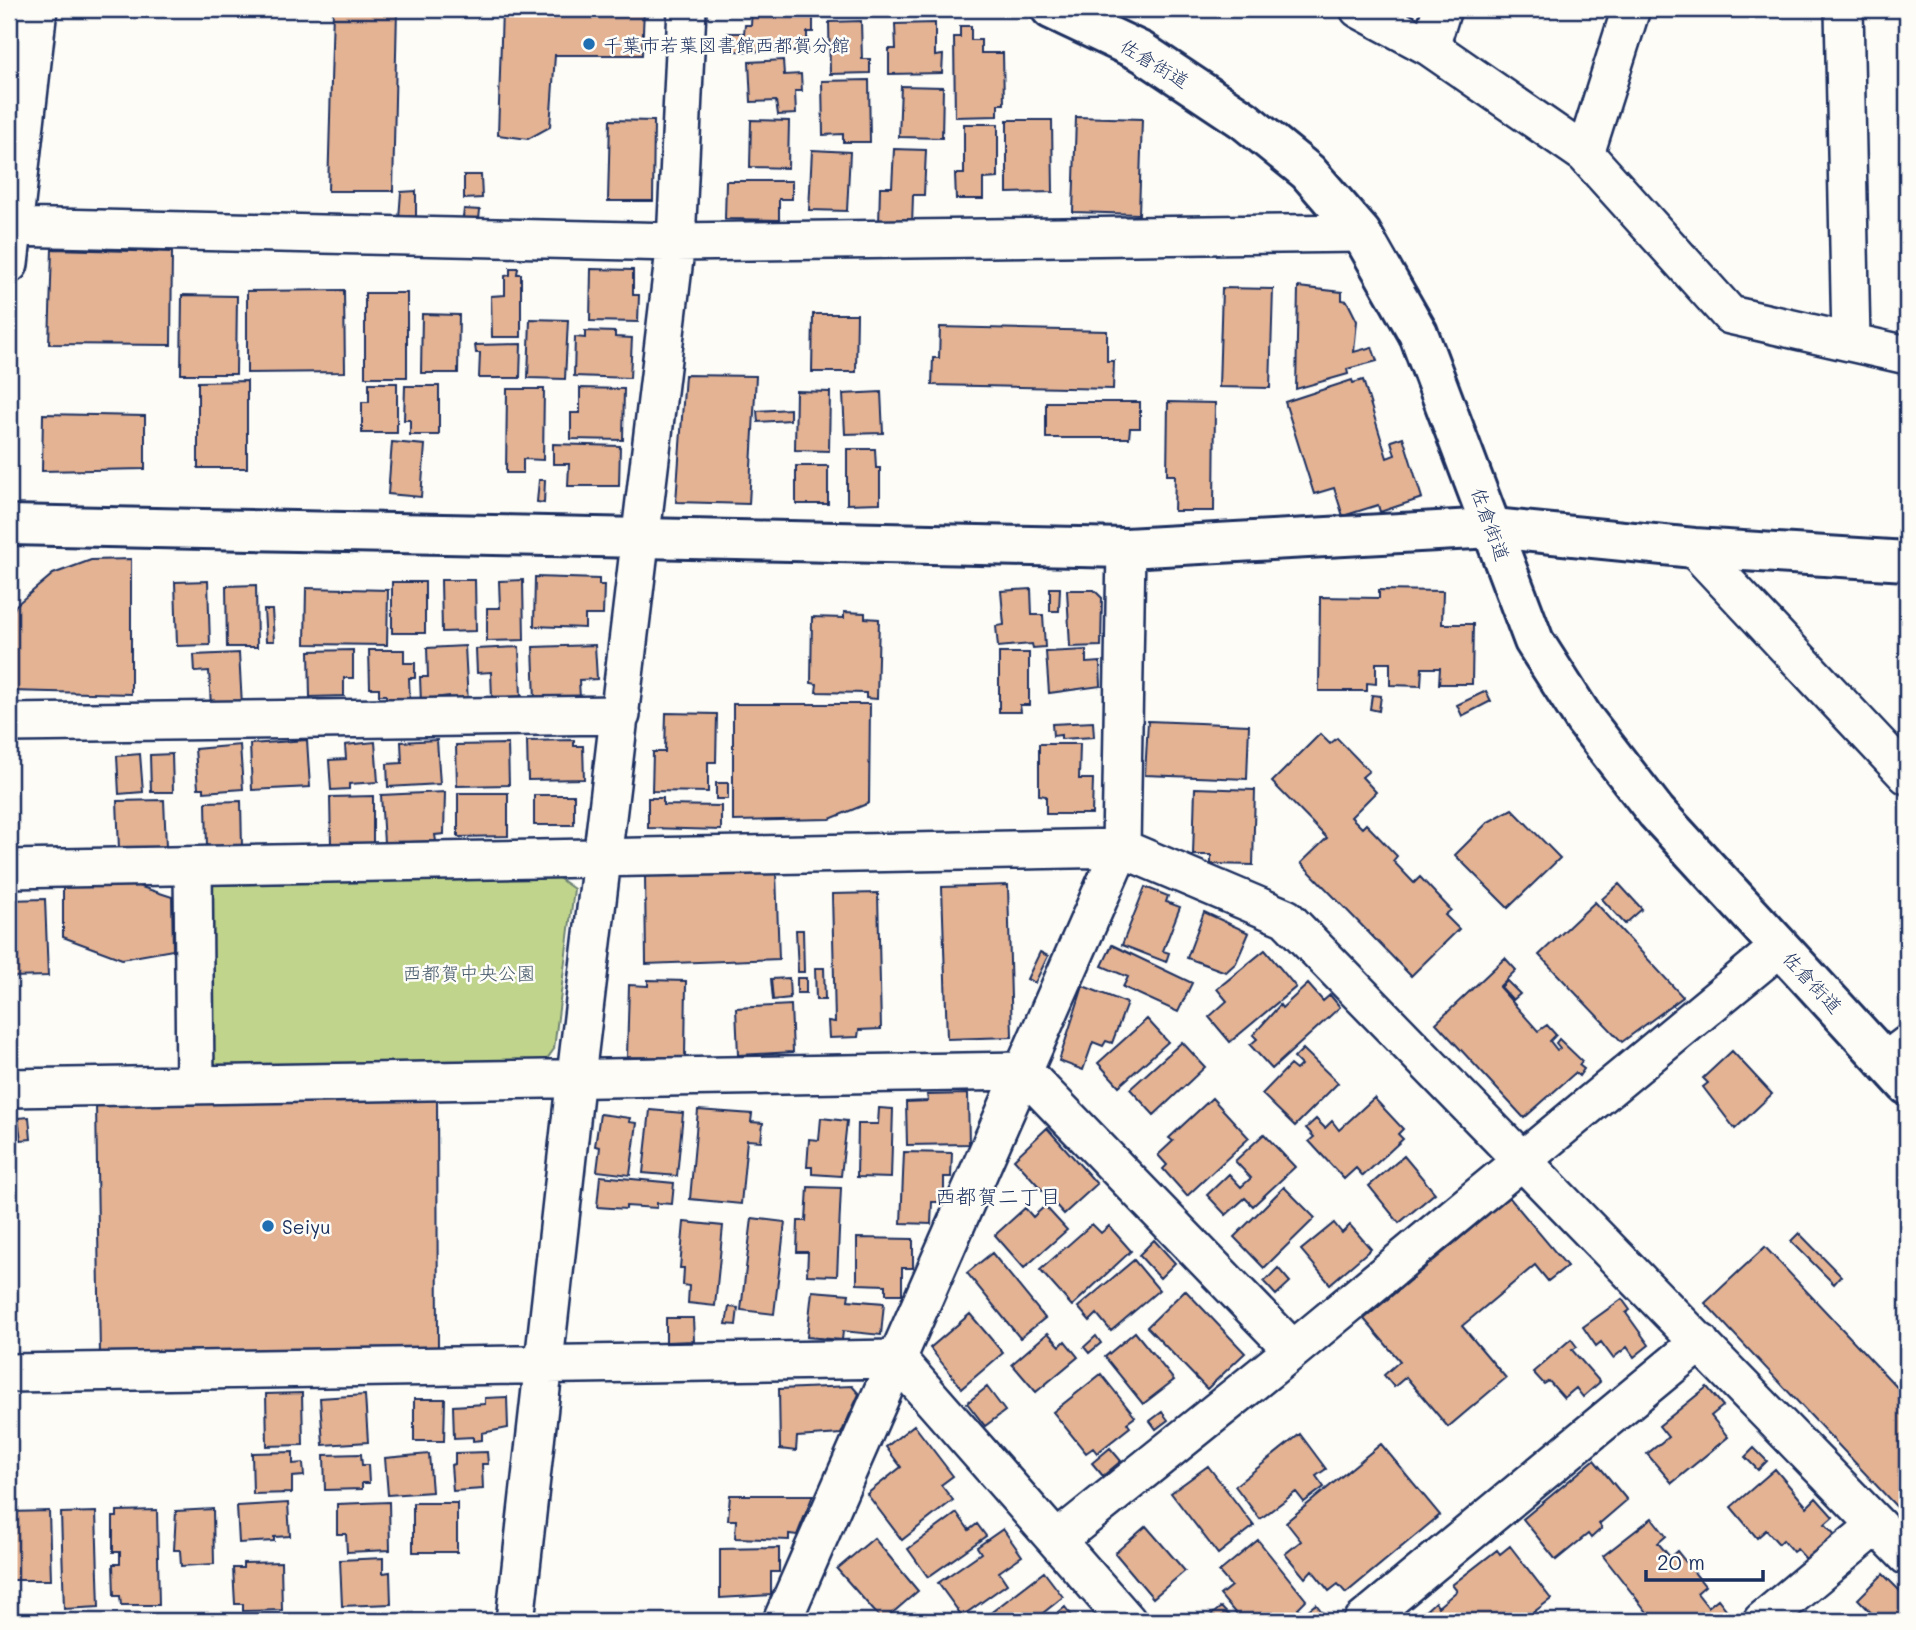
<svg xmlns="http://www.w3.org/2000/svg" width="1916" height="1630" viewBox="0 0 1916 1630" font-family="Mali,'Klee One',sans-serif">
	<style>
		.green { fill: #c0d58b; stroke: #6e8274; stroke-width: 2 }
		.building { fill: #e3b394; stroke: #1b2f5e; stroke-width: 2 }
		.lines { fill: none; stroke-linecap: round; stroke-linejoin: round }
		.street-casing { stroke: #1b2f5e; stroke-width: 42 }
		.secondary-casing { stroke: #1b2f5e; stroke-width: 44 }
		.primary-casing { stroke: #1b2f5e; stroke-width: 44 }
		.street { stroke: #fdfcf7; stroke-width: 37 }
		.secondary { stroke: #fdfcf7; stroke-width: 38 }
		.primary { stroke: #fdfcf7; stroke-width: 38 }
		.poi-dot { fill: #1f6fb2; stroke: #fdfcf7; stroke-width: 2.5 }
		.labels { text-anchor: middle; dominant-baseline: central; stroke-width: 5; stroke-linejoin: round; paint-order: stroke }
		.poi-label { font-size: 19px; fill: #1b2f5e; stroke: #fdfcf7; text-anchor: start }
		.street-label { font-size: 19px; fill: #1b2f5e; stroke: #fdfcf7 }
		.park-label { font-size: 19px; fill: #445869; stroke: #fdfcf7 }
		.neighbourhood-label { font-size: 21px; fill: #1b2f5e; stroke: #fdfcf7 }
	</style>
	<rect width="100%" height="100%" fill="#fdfcf7"/>
	<filter id="ink" filterUnits="userSpaceOnUse"><feTurbulence type="fractalNoise" baseFrequency=".0143" numOctaves="2"/><feDisplacementMap in="SourceGraphic" scale="14" xChannelSelector="R" yChannelSelector="G"/><feConvolveMatrix kernelMatrix="1 2 1 2 8 2 1 2 1" color-interpolation-filters="sRGB"/></filter>
	<g filter="url(#ink)">
		<path class="green" d="M557,877l17,12 -20,160 -10,14 -327,5 -13,-18 -1,-154 10,-11z"/>
		<path class="building" d="M333,9h64l-4,182h-65z
			M402,9h30v5l-30,-1z
			M502,9h142l-2,46h-87l-5,72 -22,12 -30,-4z
			M752,9h61v23h-6v20l-80,-1 1,-18h16l1,-8h6z
			M861,21l1,38h8v14l-40,1 -1,-52z
			M935,23v33l8,-1 -1,18 -53,1v-25h7l-1,-25z
			M960,26h11v14h10v13h22l1,51h-6v12l-43,1 -1,-80h6z
			M783,60l1,15 17,-1 1,17h-7l1,23 -18,1 -2,-14 -25,1 -2,-40z
			M869,80l1,62h-27v-8l-20,1 -1,-54z
			M901,86l42,1 -1,51 -43,-1z
			M1076,117l66,2 -3,95 -66,-2z
			M610,120l44,1 -1,80h-45z
			M751,120l38,1 -1,47 -38,-1z
			M1007,120h45l1,72 -46,1z
			M964,124h34v54l-15,1v20h-27l-1,-25h9z
			M894,149l32,1 -2,45h-11l-1,32 -33,-1 1,-39h12z
			M812,150l38,2 -3,59 -38,-1z
			M464,175h17l1,23 -18,1z
			M726,181h66v18h-13v21l-54,-1z
			M416,191v28h-17l2,-27z
			M464,209l16,1 -1,9 -16,-1z
			M52,249l120,3 -1,93 -122,-1z
			M510,268h8l-1,6h4v63h-29l-1,-41 14,-1v-19l5,-1z
			M591,269l42,1v25h6l-1,27 -48,-1z
			M1298,287l44,5v8l5,1 10,20 -3,31 18,-5 5,14 -30,8 1,5 -52,15z
			M1222,288l51,1 -3,99 -51,-1z
			M344,290l1,82 -98,1v-82z
			M365,293h42v84h-42z
			M182,295l55,1 -1,78h-55z
			M422,314l37,1 -1,58h-37z
			M813,314h44l-1,58h-44z
			M530,319l38,1 -3,59 -37,-1z
			M940,327l167,4v30h7l-1,28 -181,-4 1,-27h6z
			M585,331l30,1v5l17,1 -2,40 -56,-2 1,-39 10,1z
			M521,344l-1,34h-41l1,-25h-4l-1,-8z
			M685,375l71,1 -7,128 -73,-2z
			M1352,380l1,3 10,-3 24,78 8,-3 -4,-14 12,-4 19,61 -42,14 -2,-7 -35,11 -9,-28 -20,6 -29,-92z
			M247,381v87h-49v-86z
			M369,383h28v50h-35v-31h7z
			M405,386h34v49h-29v-15h-6z
			M580,388l44,1 -1,51 -52,-1v-26h9z
			M507,389h37l-1,71 -20,-1v14h-17z
			M796,391l34,1 -1,59 -34,-1z
			M881,392l2,41 -38,1 -2,-40z
			M1046,402h94v26h-10l-1,10h-83z
			M1168,402l47,1 -1,108h-40l1,-36h-8z
			M790,409v11l-32,2 -1,-11z
			M43,414l102,2v53l-103,2z
			M392,442l33,3 -4,52 -33,-3z
			M553,444l67,2 -1,40h-51l1,-22h-16z
			M847,449h28l1,19h4v35l-33,1z
			M796,466h32v38h-32z
			M539,480h6l-1,23 -7,-1z
			M131,559v135l-122,-3v-71l7,-15 37,-31 38,-14z
			M535,577l64,2v6h5l-1,30h-18v13l-51,-2z
			M441,580h34l1,51 -34,1z
			M523,580l1,60 -37,1v-33h13l-1,-27z
			M208,581l2,64 -33,1 -2,-64z
			M392,582h33v51h-33z
			M256,585l1,62h-30l-1,-61z
			M306,588l82,2 -1,55 -82,-1z
			M1050,588h10l-1,23h-9z
			M1031,589l1,26h11l2,32 -12,1 -1,-4 -34,3 -2,-21 8,-1 -3,-34z
			M1067,590h27l8,8 -1,48 -31,1z
			M1379,590l64,1 -1,33h31l-1,60h-33l1,-16h-18l-1,18 -31,-1v-22h-14v21l-9,-1v8h-48l1,-94 59,1z
			M264,610h8l2,31h-8z
			M844,612l21,1v5l14,1 -2,80 -11,-1v-5l-50,-1 1,-8 -6,-1 1,-66 32,1z
			M595,645l2,34 -18,1 1,18 -45,2 -2,-53z
			M465,646l3,57 -18,1 -1,-8 -17,2 1,5h-12l-1,-26h8l-1,-29z
			M519,647l2,49 -29,2 -1,-26 -14,1 -1,-24z
			M353,650v28h-9v18l-34,1 -1,-46z
			M369,650h35v13h11v15h-6l1,26h-23l-1,-9h-7v-7h-9z
			M1086,650v13l14,-1 1,24 -52,7 -3,-41z
			M239,653l3,52 -31,2 -2,-36 -14,1 -1,-17z
			M999,653h30v52h-9l1,7h-22z
			M1486,691l5,10 -29,15 -5,-11z
			M1372,695l9,1 -2,15 -9,-2z
			M733,704h137l-1,99 -39,16 -97,2z
			M666,713l51,1 -1,48h-8v30l-56,-1 1,-39h12z
			M1148,721l101,4 -2,54 -102,-4z
			M1093,722l1,15 -33,2v-4l-8,1 -1,-12z
			M1320,734l10,10 7,-6 32,33 -7,6 14,15 -25,25 11,11 4,-4 31,32 -4,5 21,22 6,-6 31,33 -6,5 14,14 -48,47 -110,-113 26,-25 -55,-56z
			M307,740l3,47 -58,3 -2,-46z
			M437,740l3,44 -52,3 -1,-23 15,-1 -1,-21z
			M574,740v6h9l1,33 -56,1 -1,-39z
			M375,742l3,40 -29,2v5l-18,1 -2,-30 17,-1 -1,-14z
			M508,744l1,41 -52,1 -1,-41z
			M1039,744h41l-1,35h14l-1,35h-46v-18l-7,-1z
			M240,745l3,44 -39,3v-4h-6l-3,-39z
			M140,754l3,38 -24,2 -2,-38z
			M172,754l1,38h-22l-1,-37z
			M716,783h12v16h-12z
			M1195,788l60,2 -2,75 -42,-1v-9h-18z
			M445,792l-1,42 -9,1 1,6 -52,2 -3,-48z
			M458,793h50v43l-50,1z
			M534,795h40v30h-40z
			M373,796v48l-42,1 -1,-48z
			M648,798h15v7l58,1v24l-73,-2z
			M164,800l2,47 -47,2 -2,-48z
			M241,801l1,46 -35,1 -1,-46z
			M1512,809l48,49 -52,50 -53,-53 33,-33z
			M776,872l3,87 -133,5 -1,-90z
			M126,882l46,15 1,53 -51,9 -59,-22v-54z
			M1619,884l23,25 -17,15 -23,-25z
			M1008,885l4,152 -65,2 -5,-152z
			M1145,887l23,9 -2,6 14,5 -17,44 6,2 -3,9 -44,-17z
			M878,893l3,136 -22,1 -1,7 -29,1 -1,-17 7,1 -3,-128z
			M45,899l3,77 -38,1 -1,-77z
			M1595,902l88,95 -61,45 -83,-87z
			M1204,912l45,21 -13,30 -10,9 -39,-14z
			M796,930h7l1,42h-6z
			M1112,945l80,38 -14,29 -55,-25 5,-10 -26,-11z
			M1265,950l31,37 -66,55 -21,-25 18,-16 -10,-12z
			M1040,952l8,4 -13,27 -8,-4z
			M1505,958l11,12 -17,17 39,44 9,-6 9,10 -6,6 7,9 3,-2 -4,-5 3,-4 23,22 -3,4 5,4 -5,7 -4,-3 -51,45 -88,-95z
			M815,968h9l1,32h-9z
			M789,978l1,20 -17,2 -2,-21z
			M797,978h9v15h-9z
			M648,980l38,1 -1,77 -58,-1 2,-72 19,1z
			M1507,981l13,13 -7,6 -12,-13z
			M1308,984l15,17 7,-6 10,12 -68,62 -22,-24 7,-6 -4,-4 27,-30 2,3z
			M1083,986l44,17 -15,40 -6,-2 -3,5 -10,-4 -10,28 -24,-9z
			M791,1005l2,47 -55,3 -2,-47z
			M1147,1019l21,23 -49,44 -21,-23z
			M1182,1042l23,25 -51,48 -24,-26z
			M1303,1049l35,34 -43,43 -33,-32 28,-29 6,5 5,-5 -7,-7z
			M1732,1051l40,43 -37,35 -32,-42 5,-4 -5,-5z
			M968,1094l1,50 -62,1 -1,-43 22,-1 -1,-6z
			M437,1097l1,252 -338,7 -4,-252z
			M1212,1098l37,40 -62,58 -24,-27 4,-4 -9,-10 15,-14 -4,-3z
			M1374,1098l29,31 -5,5 5,5 -40,37 -7,-8 -12,11 -35,-38 5,-4 -8,-9 10,-9 9,9 7,-7 7,9z
			M879,1108l14,1 -2,69 -34,-1 1,-53h20z
			M650,1110l33,3 -6,63 -34,-3z
			M698,1110l54,4 -1,8 12,1 -2,18 -14,-1 -6,64 -51,-5z
			M600,1114l30,4 -1,4 8,1 -7,52 -33,-4 3,-24 -5,-1z
			M29,1117l2,22 -10,1 -3,-22z
			M821,1118l26,3 -6,55 -29,-2v-7h-5l2,-28 10,1z
			M1047,1128l50,56 -33,30 -50,-55z
			M1264,1134l31,33 -42,39 -8,-8 -19,17 -19,-20 22,-21 12,13 10,-9 -16,-17z
			M904,1152l48,1 -1,24h-7v16h-5v9h-7l-1,22 -30,-1z
			M1404,1156l31,37 -36,30 -30,-37z
			M600,1176l74,7 -2,21 -15,-1v5l-31,-2v3l-29,-2z
			M808,1187l33,1 -4,88 -30,-1 1,-23h-11l1,-31h8z
			M1284,1187l31,31 -51,50 -30,-31z
			M1509,1197l58,69 -19,15 -13,-16 -73,61 44,52 -58,49 -42,-50 -12,10 -10,-12 16,-14 -36,-42z
			M1045,1206l22,24 -43,38 -29,-33 30,-27 8,9z
			M752,1218l33,4 -11,92 -33,-4z
			M684,1222l39,4 -8,80 -27,-3 1,-17 -6,-1 1,-17h-4z
			M1334,1223l8,10 8,-8 21,24 -41,35 -29,-34z
			M1092,1224l9,9 8,-7 22,25 -59,55 -32,-36z
			M1799,1233l42,43 -7,8 -43,-43z
			M857,1238l56,1v29h-11v26h-16v-9l-29,-1z
			M1154,1240l21,23 -15,15 -21,-23z
			M1765,1247l142,151v120l-202,-215z
			M992,1253l53,65 -25,20 -53,-65z
			M1134,1260l25,30 -48,41 -14,-17 -7,7 -12,-14z
			M1278,1268l12,14 -14,13 -12,-13z
			M1185,1290l60,63 -38,36 -60,-62z
			M812,1291l37,3 -1,6 36,3 -3,32 -38,-4 -1,9 -35,-3z
			M1622,1299l8,11 -4,3 23,32 -15,12 -7,-10 -14,11 -12,-16 -5,4 -13,-19z
			M729,1307l9,1 -2,17 -10,-1z
			M970,1314l33,39 -41,35 -32,-40z
			M666,1318h27l1,23 -28,1z
			M1135,1332l39,48 -31,24 -38,-47z
			M1048,1333l12,13 5,-5 13,16 -42,35 -24,-28z
			M1096,1336l5,7 -12,10 -5,-6z
			M1571,1339l6,8 -5,3 28,32 -17,15 -7,-9 -12,10 -15,-17 -5,3 -11,-12z
			M1101,1374l34,43 -8,6 3,4 -33,26 -4,-5 -7,5 -33,-41z
			M852,1386l7,8 -18,40 -44,3 -1,14 -16,-2 -1,-60z
			M987,1387l18,24 -20,15 -18,-23z
			M1707,1387l16,19 -12,10 17,21 -56,46 -25,-29 21,-17 -9,-11z
			M302,1393l1,52 -36,1 -1,-52z
			M365,1395l3,47 -45,3 -3,-47z
			M507,1397l1,31 -26,5v7l-9,1v-4l-19,1 -1,-32 32,-2v-6z
			M414,1399h31l-1,42h-30z
			M1162,1412l6,8 -12,9 -6,-8z
			M914,1425l39,51 -12,9 12,15 -51,40 -35,-46 34,-27 -15,-20z
			M1300,1434l26,35 -10,7 8,11 -20,15 -8,-10 -36,27 -25,-33z
			M1381,1444l59,71 -94,78 -8,-9 -9,7 -17,-21 -7,8 -20,-24 16,-13 -15,-19z
			M1110,1448l11,13 -18,15 -11,-13z
			M1754,1448l13,13 -9,9 -13,-13z
			M293,1452v12l10,-1 1,13 -12,1v16l-39,1 -1,-41z
			M487,1452l1,12h-6l1,25 -30,2 -2,-26 4,-1v-11z
			M361,1454l1,11h6l1,18h-7v6l-37,1 -1,-35z
			M429,1454l3,38 -44,3 -3,-37z
			M1594,1460l33,40 -28,24 3,4 -11,10 -3,-4 -32,26 -33,-41z
			M1208,1466l46,60 -36,28 -47,-61z
			M1775,1469l32,38 9,-9 17,19 -8,7 11,12 -29,24 -10,-11 -4,3 -10,-12 -4,4 -13,-14 -9,8 -26,-31z
			M730,1495h83l-16,40 -8,-1v6l-54,-2 1,-18h-8z
			M389,1502l1,48 -43,2 -1,-18h-9v-30z
			M288,1503l2,33 -16,1v4l-35,2 -2,-37z
			M413,1503h44v49h-44z
			M213,1509l1,55 -33,2 -1,-16h-6l2,-39z
			M157,1510l2,95h-38l-1,-9h-6l-1,-32h7v-12h-7v-35h4v-6z
			M49,1511l2,69h-41l-1,-68z
			M96,1512l3,95 -35,2 -3,-96z
			M957,1513l12,17 8,-6 9,12 -58,41 -20,-28z
			M1652,1518l14,18 -8,7 12,14 7,-6 28,35 -8,7 11,14 10,-8 15,19 -4,3h-75l-51,-65z
			M1146,1526l39,45 -32,27 -38,-45z
			M1003,1529l19,27 -23,16 8,12 -45,32 -24,-33 43,-30 -4,-6z
			M874,1538l44,53 -35,30 -46,-52z
			M1258,1540l48,60 -8,8 3,3 -12,10h-47l-22,-26 11,-9 -12,-14z
			M1510,1546l41,53 -29,22h-108l21,-19 3,5 19,-16 -5,-6 45,-35 3,4z
			M779,1548v24h-8v23l-51,3v-49z
			M383,1558v15l7,-1 1,32 -49,2 -2,-46z
			M281,1562l1,48 -39,1v-7h-8l-2,-36h10v-5z
			M1044,1572l19,25 -30,24h-53z
			M1883,1574l24,24v23h-28l-21,-22z
			M1316,1604l13,17h-35z
			M1065,1607l11,14h-28z
			M1221,1607l13,14h-30z"/>
		<g class="lines">
			<g class="street-casing">
				<path id="street" d="M1359,9l71,38 155,107 145,161 177,40
					M1844,9l7,332
					M1430,47l12,-38
					M1585,154l46,-145
					M9,227l667,15 685,-9
					M9,264l29,-255
					M1694,548l213,227
					M9,723l612,-8
					M193,866l2,218
					M9,869l1112,-21 165,70 621,638
					M1886,1061l21,-16
					M9,1088l1014,-17 270,279
					M9,1373l888,-14 230,262
					M1057,1540l236,-190 487,-403
					M515,1621l61,-545 100,-834 11,-233
					M782,1621l339,-773 5,-300
					M1363,1621l337,-279
					M1762,1621l115,-96"/>
			</g>
			<g class="secondary-casing">
				<path id="secondary" d="M9,525l1117,23 367,-20 201,20 213,13"/>
			</g>
			<g class="primary-casing">
				<path id="primary" d="M1051,9l91,43 102,68 64,52 53,61 57,100 116,308 50,78 72,93 251,273"/>
			</g>
			<use href="#street" class="street"/>
			<use href="#secondary" class="secondary"/>
			<use href="#primary" class="primary"/>
		</g>
	</g>
	<g class="poi-dot">
		<circle cx="589" cy="44" r="7"/>
		<circle cx="268" cy="1226" r="7"/>
	</g>
	<g class="labels">
		<g class="poi-label">
			<text x="603" y="44">千葉市若葉図書館西都賀分館</text>
			<text x="282" y="1226">Seiyu</text>
		</g>
		<g class="street-label">
			<text transform="translate(1155 63) rotate(31)">佐倉街道</text>
			<text transform="translate(1491 524) rotate(70)">佐倉街道</text>
			<text transform="translate(1813 982) rotate(47)">佐倉街道</text>
		</g>
		<g class="park-label">
			<text x="469" y="972">西都賀中央公園</text>
		</g>
		<g class="neighbourhood-label">
			<text x="998" y="1195">西都賀二丁目</text>
		</g>
	</g>
	<rect width="1916" height="1630" fill="none" stroke="#fdfcf7" stroke-width="35"/>
	<rect x="18" y="18" width="1881" height="1595" fill="none" stroke="#1b2f5e" stroke-width="2.5" filter="url(#ink)"/>
	<path d="M1646 1570v10h117v-10" fill="none" stroke="#1b2f5e" stroke-width="3.5"/>
	<text x="1657" y="1570" font-size="21" fill="#1b2f5e" stroke="#fdfcf7" stroke-width="5" paint-order="stroke">20 m</text>
</svg>
